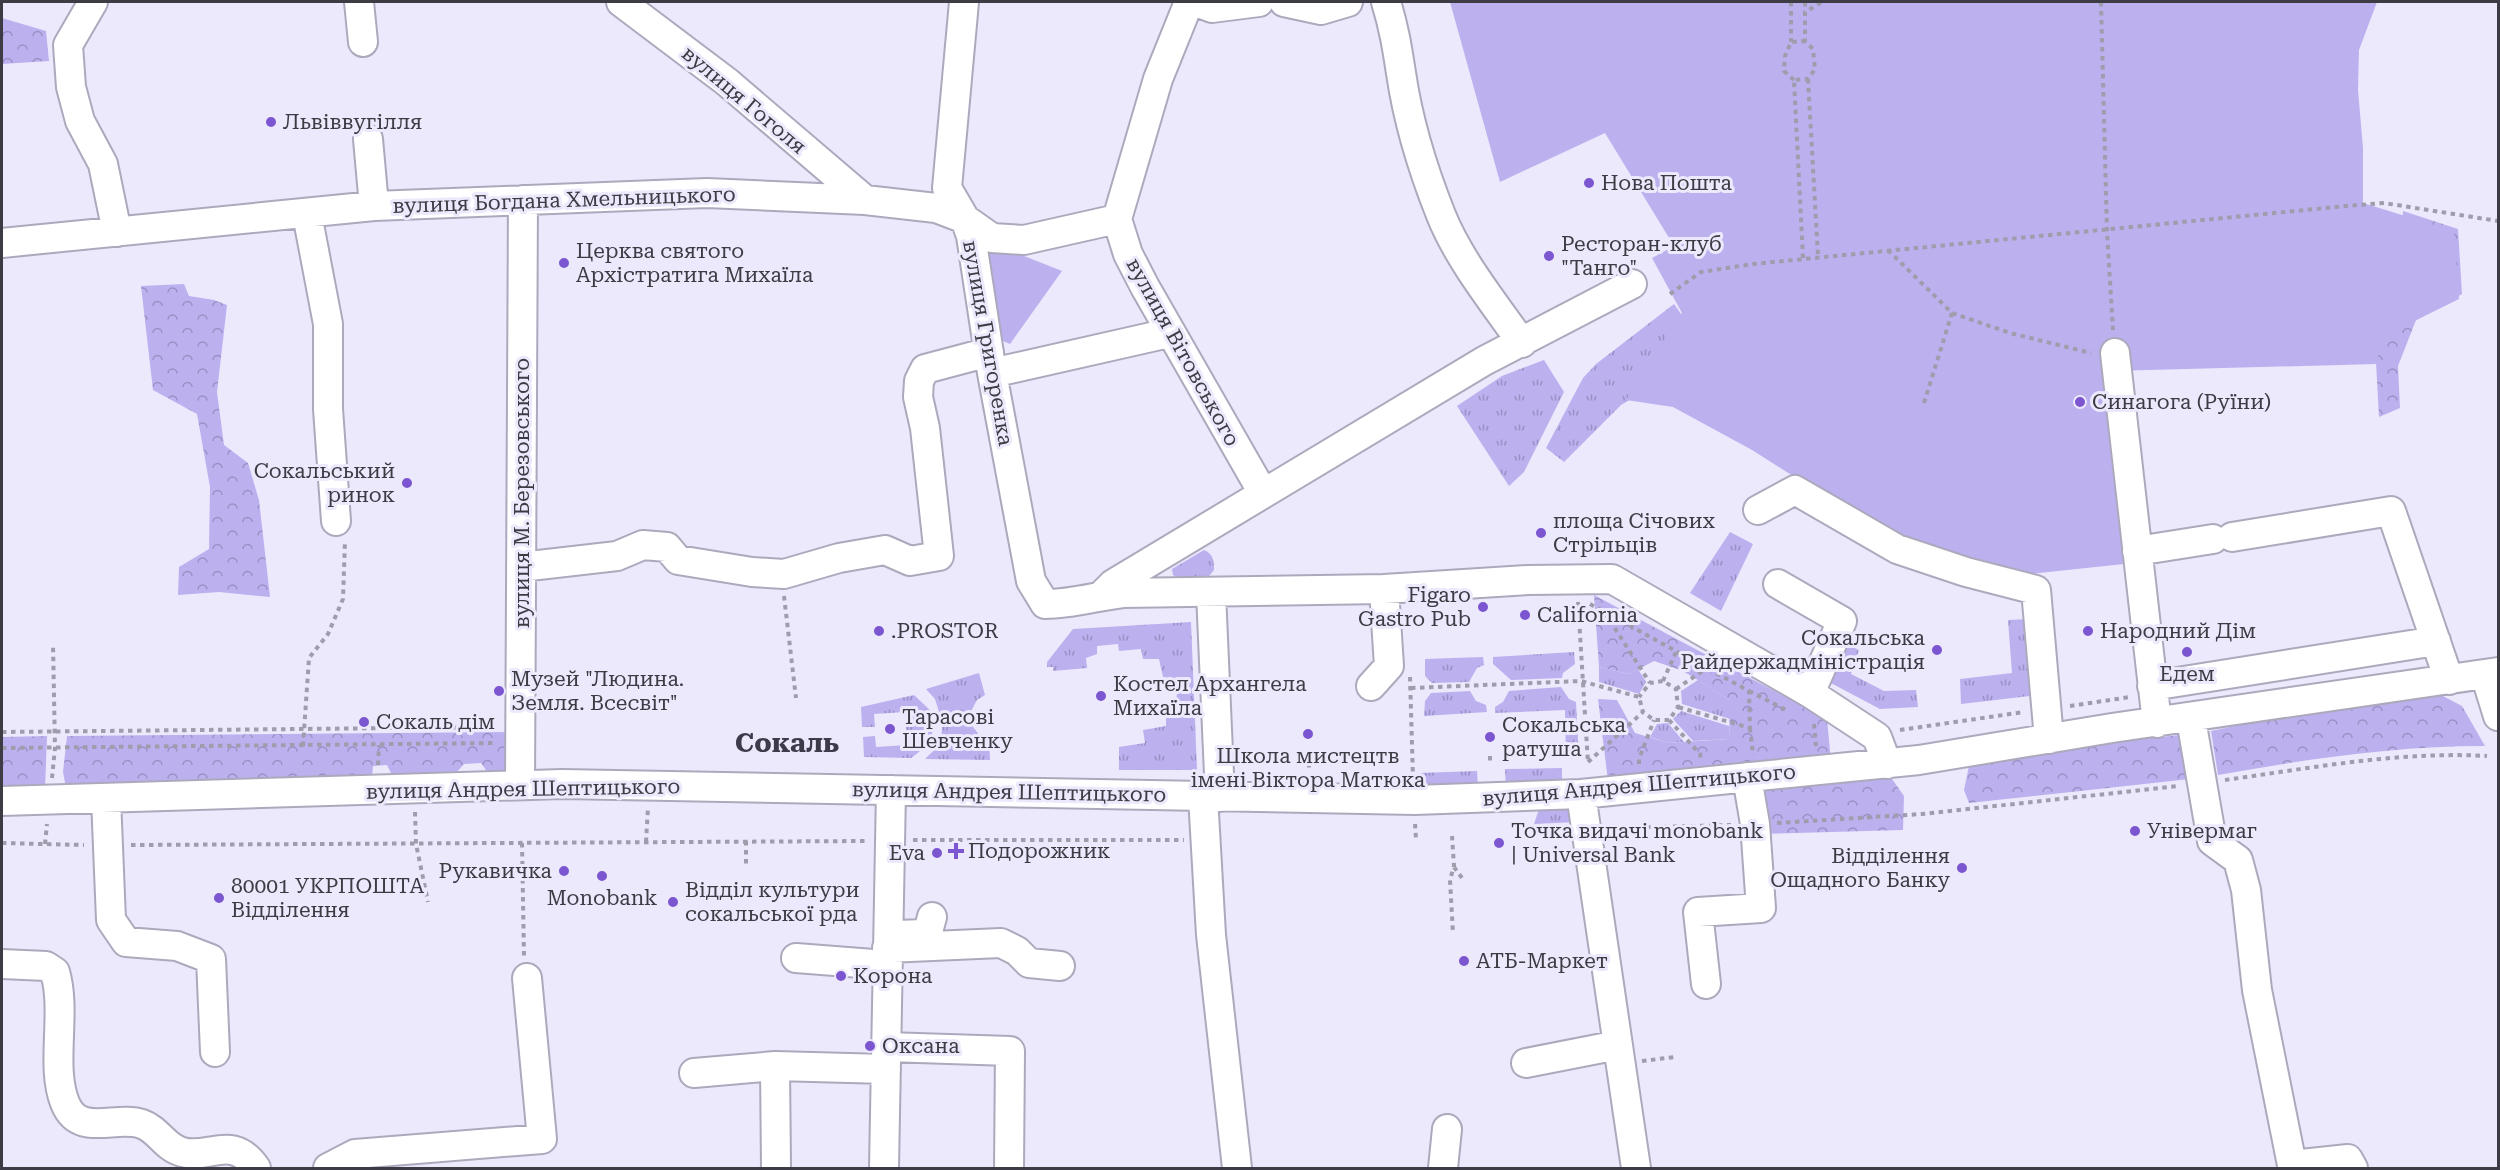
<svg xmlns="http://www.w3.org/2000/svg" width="2500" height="1170" viewBox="0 0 2500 1170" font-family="'Roboto Serif',serif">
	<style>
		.grass { fill: url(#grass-tufts) }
		.forest { fill: url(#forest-crowns) }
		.park { fill: #bcb0ef }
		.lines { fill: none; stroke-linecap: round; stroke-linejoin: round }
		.minor-casing { stroke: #ada9bd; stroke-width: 32 }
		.path { stroke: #9f9dac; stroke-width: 4; stroke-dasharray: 4.5 4.5; stroke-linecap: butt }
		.minor { stroke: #fff; stroke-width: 28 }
		.poi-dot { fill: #7b56d0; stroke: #ece9fd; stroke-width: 2 }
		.labels { text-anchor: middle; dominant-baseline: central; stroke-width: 6; stroke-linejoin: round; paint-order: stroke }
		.street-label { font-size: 21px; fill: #3d3c44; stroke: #ece9fd }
		.poi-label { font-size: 21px; fill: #3d3c44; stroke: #ece9fd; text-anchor: start }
		.district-label { font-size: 27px; font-weight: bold; fill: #3d3a4a; stroke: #ece9fd }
	</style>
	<defs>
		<pattern id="grass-tufts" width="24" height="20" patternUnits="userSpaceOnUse" patternTransform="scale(1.5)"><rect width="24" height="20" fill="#bcb0ef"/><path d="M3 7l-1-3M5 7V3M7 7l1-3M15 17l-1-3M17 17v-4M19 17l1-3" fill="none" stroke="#9a90c3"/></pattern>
		<pattern id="forest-crowns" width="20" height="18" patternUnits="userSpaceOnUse" patternTransform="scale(1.5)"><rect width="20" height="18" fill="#bcb0ef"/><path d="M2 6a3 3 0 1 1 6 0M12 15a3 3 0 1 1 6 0" fill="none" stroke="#9a90c3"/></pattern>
	</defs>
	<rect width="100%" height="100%" fill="#ece9fd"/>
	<path class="grass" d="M1674,304l10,14 -48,78 -15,9 -57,57 -18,-14 37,-70 13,-14z
		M1544,360l20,32 -40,80 -15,14 -52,-80 45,-30z
		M1730,532l23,12 -32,67 -31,-18z
		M1204,550c9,4 10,10 10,20l-5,6 -31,3 -5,-4 -1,-6z
		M2029,619l9,76 -77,9 -1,-25 52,-6 -4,-53z
		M1191,622l6,148h-78v-23l26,-4 -2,-13 23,-4v-20l9,-3 3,-13 -5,-12 -10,-1 -4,-18h-16l-2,-10 -22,2 -1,-7 -21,2v8l-11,4 1,10 -34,3v-4h-6v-5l26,-33z
		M1839,641l20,9 -8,24 33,17 32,-1 2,17 -38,2 -53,-28z
		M1574,652l1,12 -12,9 -1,5 -51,2 -18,-16v-7z
		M1483,657l1,8 -7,3 -8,14 -37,1 -7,-7v-17z
		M1599,667l30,7 9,-5 8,13 -7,12 -40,-12z
		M979,673l6,22 -8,5 -8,15 -28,3 -6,-19 -9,-10z
		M1698,680l32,20v19l-48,-15 -1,-13z
		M1561,687l8,12 7,3 3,56 -13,1 -1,-49 -70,3v-6l8,-5 6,-11z
		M1470,691l6,10 10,4 1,7 -63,4 1,-15 6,-8z
		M914,695l18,17c5,21 -3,34 -21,46l-47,-1 -1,-20 12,-1 1,11 31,-2 -2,-33 -31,2 1,13h-13l-1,-20z
		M1681,711l48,15v13l-36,2 -20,-22z
		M1668,723l16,19 -15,1 -19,-6 7,-13z
		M971,724l8,11 10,2 1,23 -65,-1c11,-10 17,-17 17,-32z
		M1562,768v19l-56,2 -1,-20z
		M1477,771l1,18 -57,2 -1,-18z
		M1565,801l11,21 -42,2 7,-21z"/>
	<path class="forest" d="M2,18l44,13 3,30 -47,3z
		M2403,211l55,18 4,65 -46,26 -18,46 2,42 -21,9 -4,-73 22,-38z
		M184,284l5,12 25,4 13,5 -10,87 7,53 24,18 11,37 11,97 -51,-5 -41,3 1,-28 30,-18 1,-62 -13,-73 -44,-24 -12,-104z
		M1594,595l233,124 4,43 -223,19 -10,-82 19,1 18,33 34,10 60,-4 1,-39 -47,-29 -29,-10 -25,13 -30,-7z
		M2437,693l25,13 23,40c-91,0 -178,13 -267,29l-7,-44 126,-26z
		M513,732l-3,41h-22l-7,-10 -17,1 -8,9 -64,2 -5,-10 -14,1 -1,11 -306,11 -3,-16 4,-36z
		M2180,735l10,44 -221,24 -5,-13 5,-24 108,-20z
		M47,736l-2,53h-43v-52z
		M1890,776l14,20 -1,34 -138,4 -3,-48z"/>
	<path class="park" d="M1450,2h927l-18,48 -1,40 5,58v55l91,28 5,68 -79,39 -3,26 -266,7 13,193 -103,11 -128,-36 -141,-89 -79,-43 -47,-7 56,-87 -30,-55 22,-12 -69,-113 -105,49z
		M987,250l32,4 43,17 -52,73 -14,-6z"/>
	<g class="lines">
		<g class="minor-casing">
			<path id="minor" d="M93,2l-25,43 3,42 9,34 23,43 14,68
				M359,2l4,40
				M621,2l106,80 138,118
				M964,2l-17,186 18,31 6,17 21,137 39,208 14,23c28,0 52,-8 78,-11l261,-4 144,-9 84,-1 198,114 67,44 10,27
				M1189,2l-31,77 -41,140 11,35 17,33 118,206
				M1196,2l16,6 47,-6
				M1284,2l37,8 27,-8
				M1386,2c8,26 11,45 15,71 7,48 22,97 40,142 18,45 53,88 81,128
				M368,139l6,67
				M307,214l21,110v85l8,112
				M2,243l372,-37 333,-13 158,7 71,8 29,11 27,19 32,2 93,-21
				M2115,353l42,370
				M992,373l177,-40
				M1758,510l37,-20 102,59 69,23 70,18 13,149
				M2232,537l159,-26 58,169
				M2137,551l76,-12
				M521,567l96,-11 26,-11 24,2 11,13 74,12 32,2 55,-16 46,-8 25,11 29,-5 -14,-128 -7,-31 1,-16 6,-12 64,-17
				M1778,584l64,37 -32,72
				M1211,593l9,204
				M1102,595l11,-11 371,-223 148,-77
				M2485,674l13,42
				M1371,686l18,-20 -5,-77
				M2152,686l284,-45
				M2191,719l21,122 26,19 8,30 11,100 35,175 56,-6 5,9
				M520,785l3,-585
				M1581,794l55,374
				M1203,796l8,139 26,233
				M106,798l5,122 15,22 51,4 34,13 4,93
				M2,801l560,-17 853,16 166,-6 338,-34 193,-32 386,-56
				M896,935l28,-1 5,-6 3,-11
				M887,948l114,-5 16,8 12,12 31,3
				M796,958l90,7
				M2,964l44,2 9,6c12,41 -5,94 10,131 14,35 50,12 77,21 17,6 22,23 40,28 27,8 50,-19 74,16
				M1706,984l-8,-72 63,-4 -6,-84 -8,-47
				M887,1047l123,4 -1,117
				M1526,1063l92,-18
				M694,1073l81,-7
				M328,1168l27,-14 187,-15 -15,-161
				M776,1168l-1,-102 111,3
				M884,1168l7,-378
				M1443,1168l4,-39"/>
		</g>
		<path class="path" d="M1791,2v40
			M1805,2v9
			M2101,2l6,230 6,98
			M1808,79l10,177
			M1794,80l-10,-9 1,-15 6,-14 14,-1
			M1888,250l64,63 58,20 81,20
			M1803,258l-9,-178 14,-1 7,-10 -2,-20 -8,-8v-29l17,-10
			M1670,294l31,-22 52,-8 593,-58 38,-3 114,18
			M1924,403l28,-90
			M784,596l12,102
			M1578,602l10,161
			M1590,604l159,87 1,37 -72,-21
			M1605,613l45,70
			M1410,677l3,101
			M1663,681l13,-29
			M1411,688l170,-7 58,16 4,15 11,8h15l9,-13 -2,-18 -13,-8 -13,2 -11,14
			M1676,689l31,-21
			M1749,691l39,20
			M2070,706l60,-9
			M1669,720l31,34 1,5
			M1814,724l2,22
			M1750,728l3,27
			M1900,730l124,-18
			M2,732l495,-5
			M303,746l6,-88 19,-24 15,-35 2,-58
			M2,748l495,-5
			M1309,754v16
			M1490,756v9
			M1588,762l55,-50
			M1639,764v-5l15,-39
			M378,765l1,-20
			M52,778l3,-30 -2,-104
			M2225,780c87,-12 174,-29 262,-24
			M415,812l1,32 12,58
			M1777,823l145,-9 257,-28
			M1415,824l1,15
			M1610,828l121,-3
			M1452,836l2,30 -4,14 3,54
			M913,840h271
			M746,841v23
			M646,842l2,-35
			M2,843l82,2
			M522,843l2,114
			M45,844l2,-20
			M131,845l736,-4
			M1454,867l8,11
			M1642,1061l33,-4"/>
		<use href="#minor" class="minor"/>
	</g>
	<g class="poi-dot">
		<circle cx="271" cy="122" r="6"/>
		<circle cx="1589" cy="183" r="6"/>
		<circle cx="1549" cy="256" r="6"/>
		<circle cx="564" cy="263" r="6"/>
		<circle cx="2080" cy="402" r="6"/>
		<circle cx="407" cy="483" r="6"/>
		<circle cx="1541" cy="533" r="6"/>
		<circle cx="1483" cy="607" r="6"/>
		<circle cx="1525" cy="615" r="6"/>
		<circle cx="879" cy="631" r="6"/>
		<circle cx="2088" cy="631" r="6"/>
		<circle cx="1937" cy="650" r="6"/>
		<circle cx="2187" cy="652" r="6"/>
		<circle cx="499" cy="691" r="6"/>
		<circle cx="1101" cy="696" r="6"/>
		<circle cx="364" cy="722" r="6"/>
		<circle cx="890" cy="729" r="6"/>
		<circle cx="1308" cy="734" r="6"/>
		<circle cx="1490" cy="737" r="6"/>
		<circle cx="2135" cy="831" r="6"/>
		<circle cx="1499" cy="843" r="6"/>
		<path d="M953 842h6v6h6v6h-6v6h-6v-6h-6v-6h6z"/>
		<circle cx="937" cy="853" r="6"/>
		<circle cx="1962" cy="868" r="6"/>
		<circle cx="564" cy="871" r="6"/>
		<circle cx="602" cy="876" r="6"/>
		<circle cx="219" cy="898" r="6"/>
		<circle cx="673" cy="902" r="6"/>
		<circle cx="1464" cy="961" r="6"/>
		<circle cx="841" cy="976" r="6"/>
		<circle cx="870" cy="1046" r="6"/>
	</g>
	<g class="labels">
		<g class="street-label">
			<text transform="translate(744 100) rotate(40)">вулиця Гоголя</text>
			<text transform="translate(564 200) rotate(-2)">вулиця Богдана Хмельницького</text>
			<text transform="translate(988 343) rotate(80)">вулиця Григоренка</text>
			<text transform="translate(1183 352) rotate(61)">вулиця Вітовського</text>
			<text transform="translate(522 493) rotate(-90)">вулиця М. Березовського</text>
			<text transform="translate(1639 785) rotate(-5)">вулиця Андрея Шептицького</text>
			<text transform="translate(523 789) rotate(-1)">вулиця Андрея Шептицького</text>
			<text transform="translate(1009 792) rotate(1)">вулиця Андрея Шептицького</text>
		</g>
		<g class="poi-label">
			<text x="283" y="122">Львіввугілля</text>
			<text x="1601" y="183">Нова Пошта</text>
			<text x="1561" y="244">Ресторан-клуб<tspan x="1561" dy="24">"Танго"</tspan></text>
			<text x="576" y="251">Церква святого<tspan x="576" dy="24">Архістратига Михаїла</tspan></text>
			<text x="2092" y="402">Синагога (Руїни)</text>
			<text x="395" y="471" text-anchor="end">Сокальський<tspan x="395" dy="24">ринок</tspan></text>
			<text x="1553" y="521">площа Січових<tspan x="1553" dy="24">Стрільців</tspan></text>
			<text x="1471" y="595" text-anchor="end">Figaro<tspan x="1471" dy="24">Gastro Pub</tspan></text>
			<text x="1537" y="615">California</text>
			<text x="891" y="631">.PROSTOR</text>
			<text x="2100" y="631">Народний Дім</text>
			<text x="1925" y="638" text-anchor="end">Сокальська<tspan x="1925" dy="24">Райдержадміністрація</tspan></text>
			<text x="2187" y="674" text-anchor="middle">Едем</text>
			<text x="511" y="679">Музей "Людина.<tspan x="511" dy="24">Земля. Всесвіт"</tspan></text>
			<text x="1113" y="684">Костел Архангела<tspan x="1113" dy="24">Михаїла</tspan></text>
			<text x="902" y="717">Тарасові<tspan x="902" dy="24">Шевченку</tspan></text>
			<text x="376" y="722">Сокаль дім</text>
			<text x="1502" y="725">Сокальська<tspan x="1502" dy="24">ратуша</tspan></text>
			<text x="1308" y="756" text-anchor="middle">Школа мистецтв<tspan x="1308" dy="24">імені Віктора Матюка</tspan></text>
			<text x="1511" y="831">Точка видачі monobank<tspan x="1511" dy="24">| Universal Bank</tspan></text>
			<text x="2147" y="831">Універмаг</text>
			<text x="968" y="851">Подорожник</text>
			<text x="925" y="853" text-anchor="end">Eva</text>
			<text x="1950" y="856" text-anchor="end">Відділення<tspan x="1950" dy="24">Ощадного Банку</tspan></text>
			<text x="552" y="871" text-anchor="end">Рукавичка</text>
			<text x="231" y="886">80001 УКРПОШТА<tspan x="231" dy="24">Відділення</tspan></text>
			<text x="685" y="890">Відділ культури<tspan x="685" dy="24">сокальської рда</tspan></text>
			<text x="602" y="898" text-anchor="middle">Monobank</text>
			<text x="1476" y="961">АТБ-Маркет</text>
			<text x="853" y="976">Корона</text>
			<text x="882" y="1046">Оксана</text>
		</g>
		<g class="district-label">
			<text x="787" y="743">Сокаль</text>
		</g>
	</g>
	<rect width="2500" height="1170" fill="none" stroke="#3d3c44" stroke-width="6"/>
</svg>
